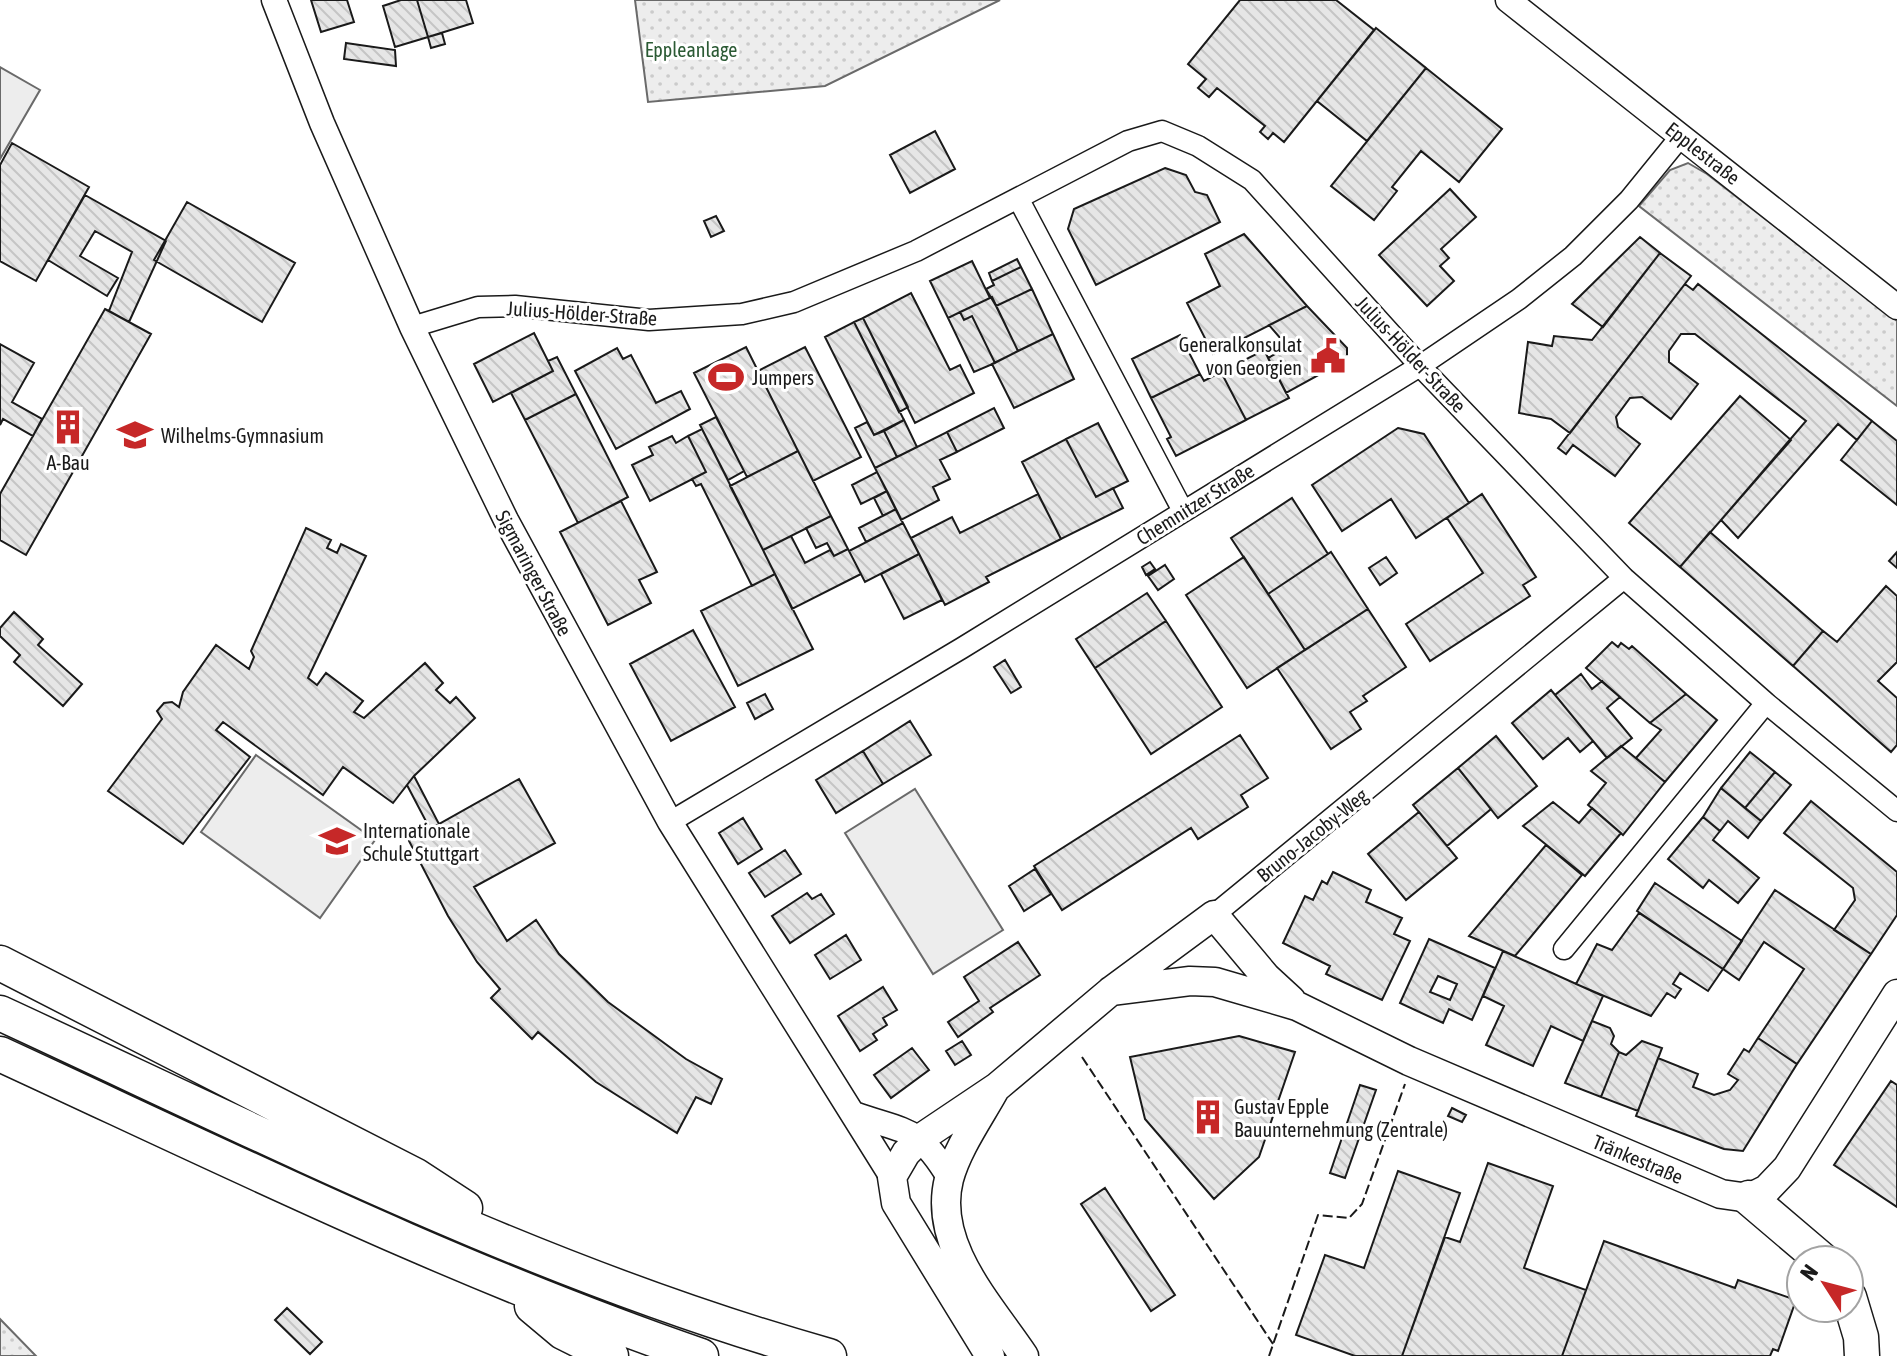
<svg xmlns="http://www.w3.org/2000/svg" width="1897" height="1356" viewBox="0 0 1897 1356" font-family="'Asap Condensed',sans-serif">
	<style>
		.grass { fill: url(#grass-dots); stroke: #6a6a6a; stroke-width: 2 }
		.park { fill: #ededed; stroke: #6a6a6a; stroke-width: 2 }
		.building { fill: url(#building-back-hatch); stroke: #1a1a1a; stroke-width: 2; fill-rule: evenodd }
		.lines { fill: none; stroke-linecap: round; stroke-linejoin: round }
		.minor-casing { stroke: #1a1a1a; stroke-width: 23 }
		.tertiary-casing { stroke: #1a1a1a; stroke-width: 27 }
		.secondary-casing { stroke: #1a1a1a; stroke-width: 31 }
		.trunk-casing { stroke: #1a1a1a; stroke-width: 37 }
		.minor { stroke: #fff; stroke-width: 20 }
		.tertiary { stroke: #fff; stroke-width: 24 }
		.secondary { stroke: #fff; stroke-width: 28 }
		.trunk { stroke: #fff; stroke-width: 34 }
		.fence { stroke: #1a1a1a; stroke-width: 2; stroke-dasharray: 10 4; stroke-linecap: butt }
		.labels { text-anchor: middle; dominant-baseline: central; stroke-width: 6; stroke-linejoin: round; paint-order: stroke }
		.park-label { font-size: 20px; fill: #2b5a34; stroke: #fff }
		.street-label { font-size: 20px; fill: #1a1a1a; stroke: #fff }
		.poi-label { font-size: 20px; fill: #1a1a1a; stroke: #fff; text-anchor: start }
	</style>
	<defs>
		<pattern id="grass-dots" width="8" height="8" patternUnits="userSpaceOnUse" patternTransform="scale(2)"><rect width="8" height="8" fill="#ededed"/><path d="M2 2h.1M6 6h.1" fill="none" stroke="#cbcbcb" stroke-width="1.8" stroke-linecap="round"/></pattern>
		<pattern id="building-back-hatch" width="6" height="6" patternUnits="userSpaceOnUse" patternTransform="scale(2)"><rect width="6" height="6" fill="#e6e6e6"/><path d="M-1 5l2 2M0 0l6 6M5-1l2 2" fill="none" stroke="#c5c5c5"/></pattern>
	</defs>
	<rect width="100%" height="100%" fill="#fff"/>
	<path class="grass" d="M635,0h365l-175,86 -177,16z
		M1688,163l19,11 190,147v85l-258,-200 31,-36z
		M0,1319l36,37h-36z"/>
	<path class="park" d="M0,67l40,23 -40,69z
		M256,755l119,85 -55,78 -119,-86z
		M915,789l88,141 -70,44 -88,-141z"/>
	<path class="building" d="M311,0h36l7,22 -33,10z
		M401,0h16l11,37 -33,10 -12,-41z
		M417,0h49l7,23 -45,14z
		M1240,0h96l38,30 -90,112 -11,-9 -5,6 -8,-7 5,-6 -48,-38 -8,9 -11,-9 8,-9 -18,-15z
		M1376,28l50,40 -59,73 -50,-40z
		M442,33l3,11 -14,4 -3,-11z
		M346,43l49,7 1,16 -52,-7z
		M1426,68l76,61 -43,53 -38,-31 -29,36 5,4 -23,29 -43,-34z
		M935,131l20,38 -45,24 -20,-38z
		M12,143l77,44 -53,94 -36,-20v-96z
		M1165,168l21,7 9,17 12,3 13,27 -124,63 -28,-56 6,-20z
		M1450,189l26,28 -35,32 8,9 -9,8 14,15 -27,25 -48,-51z
		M85,195l81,46 -37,81 -20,-11 23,-59 -37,-21 -15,25 38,22 -11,18 -59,-36z
		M187,202l108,61 -33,59 -108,-62z
		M716,216l8,15 -13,6 -7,-16z
		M1244,234l63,72 -94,48 -26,-51 33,-17 -15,-32z
		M1640,237l20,16 -57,74 -31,-23z
		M1660,253l31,23 -121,157 -19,-14 -32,-6 9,-71 24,4 2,-10 38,4z
		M1017,259l4,8 -29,14 -3,-8z
		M972,261l18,37 -42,20 -18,-37z
		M1021,267l11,22 -36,17 -10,-17 8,-4 -2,-4z
		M1685,284l8,6 5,-6 174,137 -15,19 -19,-16 -100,114 -17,-18 85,-99 -111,-87h-14l-12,17v11l29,22 -27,35 -29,-22 -12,1 -14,19 2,10 22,17 -25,32 -42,-31 -7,9 -8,-6z
		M1032,289l21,45 -35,17 -22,-45z
		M911,293l39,77 10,-5 14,28 -59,30 -52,-105z
		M992,297l26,54 -23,12 -23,-47 -8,4 -4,-8z
		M1307,306l40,42v7l-3,6 -58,32 -18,-35 20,-11 -19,-22z
		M105,309l46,25 -125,221 -26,-15v-46z
		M960,312l4,8 8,-4 23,47 -21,9 -26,-54z
		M863,318l45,89 -9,5 -45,-90z
		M854,322l50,98 -30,15 -49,-98z
		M534,333l19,38 -60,31 -19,-38z
		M1053,334l21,45 -60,29 -22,-44z
		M1180,335l20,39 -49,24 -19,-39z
		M0,344l34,19 -22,39 30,17 -9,17 -30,-17 -3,6z
		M746,347l52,104 -51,26 -53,-104z
		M805,347l56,110 -48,24 -55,-110z
		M617,348l6,11 8,-4 25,48 25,-12 9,18 -74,40 -41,-78z
		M1264,350l25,48 -43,22 -25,-48z
		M557,357l19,37 -51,26 -14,-27 42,-22 -5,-10z
		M1221,372l25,48 -70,36 -9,-17 4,-2 -20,-39 49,-24 4,7z
		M576,394l52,103 -50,26 -53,-103z
		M1740,396l51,44 -111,127 -51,-44z
		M994,408l10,20 -47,24 -10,-20z
		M716,417l28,54 -16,9 -28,-55z
		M904,420l13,27 -20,10 -13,-26z
		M1872,421l25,20v64l-56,-45z
		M867,422l7,13 10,-4 13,26 -22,11 -20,-40z
		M1098,423l30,58 -32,16 -30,-58z
		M1398,428l26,6 45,69 -53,35 -25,-39 -49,32 -30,-46z
		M702,429l73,145 -23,12 -51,-102 -5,2 -4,-7 14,-7 -18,-36z
		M947,432l10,20 -17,8 10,19 -17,8 6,13 -38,20 -26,-52z
		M672,436l4,7 12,-7 18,36 -56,29 -18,-36 21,-10 -4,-8z
		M1066,439l30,58 17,-9 10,20 -62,31 -39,-77z
		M798,451l33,65 -68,34 -33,-64z
		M877,472l10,19 -26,13 -9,-19z
		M887,491l9,18 -13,7 -9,-18z
		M1038,494l23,45 -75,38 3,5 -44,23 -34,-67 41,-21 8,16z
		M1482,494l54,83 -13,8 7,11 -100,65 -24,-37 77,-51 -36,-55z
		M1292,498l36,56 -60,40 -37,-56z
		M621,501l36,71 -18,8 12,23 -43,22 -48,-93z
		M896,509l7,14 -37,19 -7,-14z
		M831,516l17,33 -14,7 -7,-13 -11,5 -10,-20z
		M903,523l16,31 -54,28 -16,-31z
		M306,528l25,12 -4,8 10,5 4,-9 25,12 -58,122 9,7 9,-12 37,28 -9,11 10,6 61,-55 18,20 -7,7 14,13 6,-6 19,21 -61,58 -21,27 -50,-36 -20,28 -100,-73 -7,8 34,27 -67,87 -75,-53 54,-72 -5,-8 7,-8 8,-1 7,5 4,-15 33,-47 33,24 5,-12 -3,-6z
		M1710,532l113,99 -30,35 -113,-99z
		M791,536l14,27 25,-13 4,6 14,-7 13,25 -69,35 -29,-59z
		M1331,552l37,57 -63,41 -37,-56z
		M1897,552v16l-8,-7z
		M919,554l23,46 -38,19 -23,-45z
		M1244,557l61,93 -58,38 -61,-93z
		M1386,557l11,16 -17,12 -11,-17z
		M1150,562l5,7 -9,6 -4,-8z
		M1165,565l9,14 -16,11 -10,-14z
		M775,574l38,75 -75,37 -37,-75z
		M1886,586l11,10v66l-19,19 19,17v47l-6,7 -98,-86 30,-35 14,11z
		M1147,593l19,28 -71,47 -19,-29z
		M1368,609l38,58 -43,29 4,5 -17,11 11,17 -30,20 -54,-81z
		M14,612l29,27 -5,6 44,39 -19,22 -49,-44 6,-7 -20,-19v-8z
		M1166,621l56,86 -71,47 -56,-86z
		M693,630l42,77 -64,34 -41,-77z
		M1612,642l6,5 3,-4 8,6 3,-3 54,48 -36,29 -64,-55z
		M1005,660l16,27 -10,6 -17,-26z
		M1581,674l11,15 10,-8 18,16 -13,11 25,30 -25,20 -52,-63z
		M1551,690l42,51 -13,11 -12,-14 -25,21 -31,-36z
		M765,694l8,15 -18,10 -8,-16z
		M1686,694l31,26 -52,62 -29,-24 25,-28 -11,-7z
		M910,721l21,34 -48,29 -20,-33z
		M1240,735l28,43 -27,17 7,12 -50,32 -7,-11 -129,82 -28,-44z
		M1496,736l41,50 -39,32 -40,-50z
		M1621,746l44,36 -42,53 -35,-30 18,-22 -15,-12z
		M863,751l20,33 -47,29 -20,-33z
		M1750,752l25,20 -30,36 -24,-20z
		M1458,768l33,41 -44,37 -34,-41z
		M1775,772l16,13 -30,36 -16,-13z
		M414,776l25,48 -9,5 -23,-44z
		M519,779l36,64 -81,44 33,54 29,-21 23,34 49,48 78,57 36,20 -11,25 -15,-7 -19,36 -81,-51 -58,-50 -6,7 -41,-41 9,-9 -23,-27 -29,-46 -39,-75z
		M1721,788l40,33 -13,17 -20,-17 -8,10 -17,-14z
		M1811,801l86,71v43l-26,39 -37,-24 21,-30 -2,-12 -69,-55z
		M1553,802l26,21 13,-15 29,25 -36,43 -62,-50z
		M1419,812l38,46 -51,42 -38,-46z
		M1703,817l17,14 -7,9 46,38 -21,25 -29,-23 -6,8 -35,-29z
		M743,818l19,31 -24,15 -19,-31z
		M1546,845l36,30 -67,81 -46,-20z
		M785,850l16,24 -36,23 -16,-24z
		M1035,869l16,25 -27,17 -15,-25z
		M1333,872l38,18 -5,12 36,16 -8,16 16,7 -28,59 -56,-26 4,-8 -47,-23 22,-47 8,4 9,-19 5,3z
		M1655,883l87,58 -19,28 -86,-58z
		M1775,890l96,64 -74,110 -39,-26 46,-69 -40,-27 -25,38 -16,-11z
		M807,893l5,6 9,-5 13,20 -44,29 -18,-27z
		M1639,913l84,56 -15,22 -28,-18 -7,11 8,5 -6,9 -8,-5 -16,23 -75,-32 21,-40 15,6z
		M846,935l15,25 -31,19 -15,-24z
		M1429,939l66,29 -23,52 -23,-11 -6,14 -43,-20zM1438,976l19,8 -7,16 -20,-8z
		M1018,942l22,33 -50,33 3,4 -35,25 -10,-15 31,-21 -15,-24z
		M1503,951l100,45 -20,45 -32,-15 -18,40 -47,-21 18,-39 -21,-10z
		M883,987l14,23 -14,8 4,7 -14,9 4,6 -17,11 -22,-35z
		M1592,1021l18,7 4,8 -3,8 8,8 -18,45 -36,-14z
		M1239,1036l56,16 -36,105 -45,42 -69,-80 -15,-62z
		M1758,1038l39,26 -54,87 -19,-2 -88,-33 22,-58 40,16 -5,13 21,8 16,-5 8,-10 -10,-6 16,-25 5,3z
		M962,1041l9,14 -16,10 -9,-14z
		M1642,1041l20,7 -24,63 -37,-14 18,-45 7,3z
		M912,1048l17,22 -38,28 -17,-23z
		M1891,1081l6,4v122l-63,-42z
		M1360,1085l16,5 -31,88 -15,-5z
		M1452,1108l14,7 -4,7 -14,-6z
		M1488,1163l65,23 -29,82 62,22 -24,66h-160l43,-119 15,5z
		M1398,1171l62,22 -58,163h-47l-59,-21 29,-80 39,13z
		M1105,1188l70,107 -24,16 -70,-107z
		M1604,1241l131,47 3,-8 58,20 -18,51 -5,-2 -3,7h-208z
		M287,1308l35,34 -12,12 -35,-34z"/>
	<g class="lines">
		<g class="minor-casing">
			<path id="minor" d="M1018,198l165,313
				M412,327l66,-20 37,-1 134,14 93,-6 52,-12 122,-51 212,-110 34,-10 36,15 54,34 168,186 204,212 142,125 131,108
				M670,822l292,-174 458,-282 99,-67 54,-43 56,-56 52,-64
				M1214,915l410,-337
				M1564,949l202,-246"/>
		</g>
		<g class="tertiary-casing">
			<path id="tertiary" d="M274,0l48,123 90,204 94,193 164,302 222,355
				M1508,0l389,307
				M854,1114c53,19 64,12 95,63"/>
		</g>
		<g class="secondary-casing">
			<path id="secondary" d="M1111,991l79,-10 25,1 82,24 112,55 312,133 28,4 18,-9 20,-21 110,-174
				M994,1091c-15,27 -37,58 -45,88 -17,66 41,126 75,177
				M990,1356l-94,-153 -4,-26 14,-24 15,-15 76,-51 114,-96 103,-76 52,62 25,23"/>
		</g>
		<g class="trunk-casing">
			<path id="trunk" d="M0,963l416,213 49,32
				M0,1013c271,125 539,262 829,343
				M0,1054c232,107 459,219 701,302
				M1749,1198l73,62
				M1849,1297l12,40 1,19
				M532,1306l31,26 48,24"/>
		</g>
		<use href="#minor" class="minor"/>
		<use href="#tertiary" class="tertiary"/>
		<use href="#secondary" class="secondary"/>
		<use href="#trunk" class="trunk"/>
		<path class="fence" d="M1082,1057l191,287
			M1269,1356l49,-141 31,3 13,-14 43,-120"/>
	</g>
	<defs>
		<g id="civic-bare" transform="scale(2.76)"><path d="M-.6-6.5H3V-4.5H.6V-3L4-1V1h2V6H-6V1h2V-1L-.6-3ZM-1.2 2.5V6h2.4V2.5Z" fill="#c62828" stroke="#fff" stroke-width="2.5" paint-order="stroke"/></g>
		<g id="stadium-bare" transform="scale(2.76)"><path d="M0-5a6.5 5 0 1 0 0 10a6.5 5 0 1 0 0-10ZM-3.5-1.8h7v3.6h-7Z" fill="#c62828" stroke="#fff" stroke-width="2.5" paint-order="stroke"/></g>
		<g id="building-bare" transform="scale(2.76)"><path d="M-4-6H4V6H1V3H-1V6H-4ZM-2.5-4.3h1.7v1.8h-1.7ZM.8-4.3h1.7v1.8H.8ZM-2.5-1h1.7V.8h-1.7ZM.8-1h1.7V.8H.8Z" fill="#c62828" stroke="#fff" stroke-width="2.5" paint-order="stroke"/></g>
		<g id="school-bare" transform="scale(2.76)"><path d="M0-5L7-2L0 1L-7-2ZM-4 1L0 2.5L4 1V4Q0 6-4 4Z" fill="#c62828" stroke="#fff" stroke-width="2.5" paint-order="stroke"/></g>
	</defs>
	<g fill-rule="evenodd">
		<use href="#civic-bare" x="1328" y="356"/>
		<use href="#stadium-bare" x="726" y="377"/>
		<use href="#building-bare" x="68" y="427"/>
		<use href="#school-bare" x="135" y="435"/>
		<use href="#school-bare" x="337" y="841"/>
		<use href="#building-bare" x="1208" y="1117"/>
	</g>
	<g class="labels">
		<g class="park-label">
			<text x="691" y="49">Eppleanlage</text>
		</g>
		<g class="street-label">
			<text transform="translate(1703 153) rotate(38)">Epplestraße</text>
			<text transform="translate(582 313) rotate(4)">Julius-Hölder-Straße</text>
			<text transform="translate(1411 354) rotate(47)">Julius-Hölder-Straße</text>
			<text transform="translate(1195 504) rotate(-32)">Chemnitzer Straße</text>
			<text transform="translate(534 573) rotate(62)">Sigmaringer Straße</text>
			<text transform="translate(1312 835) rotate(-39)">Bruno-Jacoby-Weg</text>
			<text transform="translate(1638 1159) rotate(23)">Tränkestraße</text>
		</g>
		<g class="poi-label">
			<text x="1302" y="344" text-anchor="end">Generalkonsulat<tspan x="1302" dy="23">von Georgien</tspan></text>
			<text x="752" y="377">Jumpers</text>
			<text x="161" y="435">Wilhelms-Gymnasium</text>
			<text x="68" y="462" text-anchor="middle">A-Bau</text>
			<text x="363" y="830">Internationale<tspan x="363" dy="23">Schule Stuttgart</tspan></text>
			<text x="1234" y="1106">Gustav Epple<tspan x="1234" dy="23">Bauunternehmung (Zentrale)</tspan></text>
		</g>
	</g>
	<g transform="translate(1825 1284) rotate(306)"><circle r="38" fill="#ffffff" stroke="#a3a3a3" stroke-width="2"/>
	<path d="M0-6L14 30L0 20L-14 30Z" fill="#c62828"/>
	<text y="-12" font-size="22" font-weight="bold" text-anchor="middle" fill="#1a1a1a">N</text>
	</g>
</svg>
